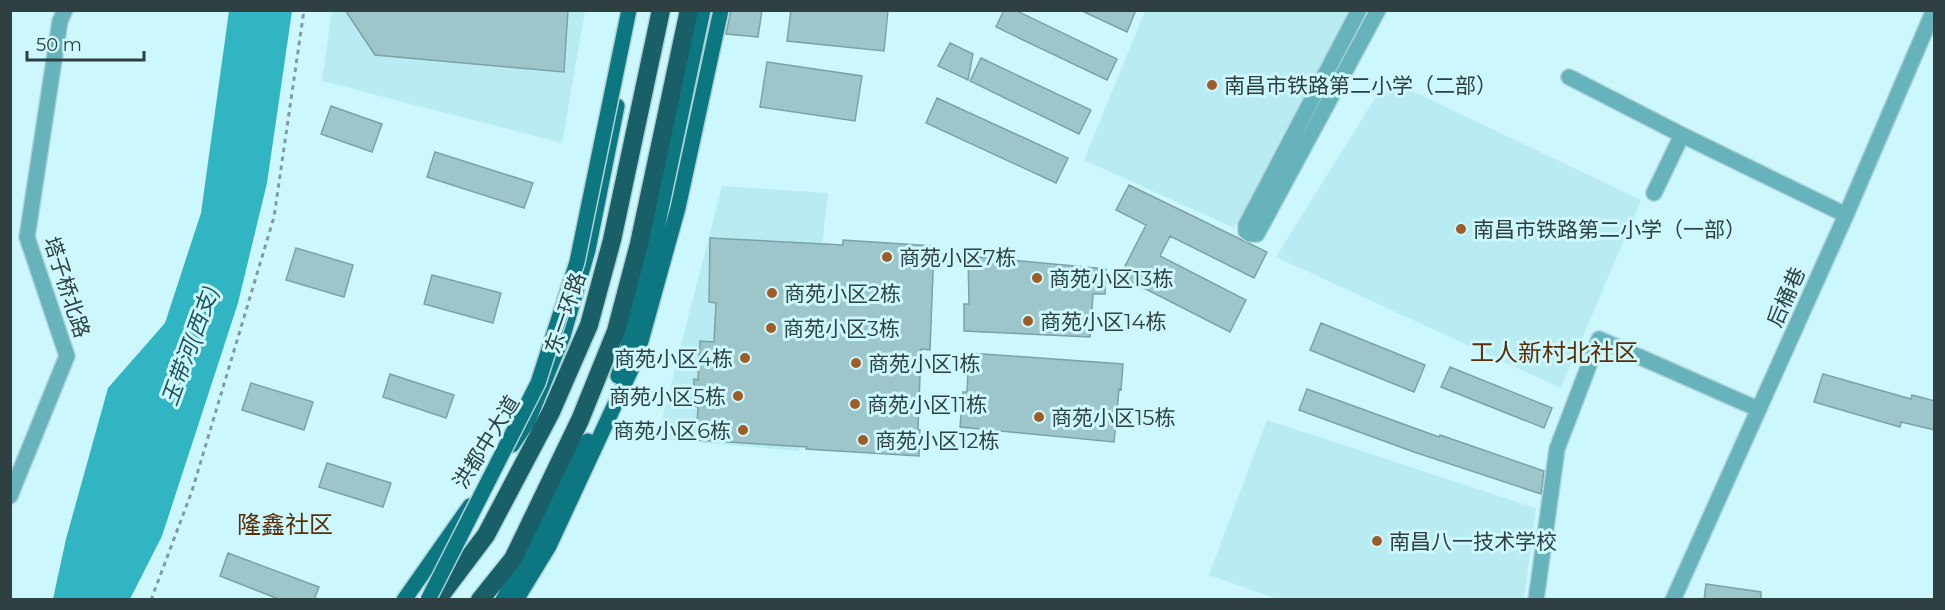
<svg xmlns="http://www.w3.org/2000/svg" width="1945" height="610" viewBox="0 0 1945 610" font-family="Montserrat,'Noto Sans SC',sans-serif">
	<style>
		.built { fill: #b8ecf2 }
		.water { fill: #32b5c3 }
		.building { fill: #9dc6cb; stroke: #7aa2a7; stroke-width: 1.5 }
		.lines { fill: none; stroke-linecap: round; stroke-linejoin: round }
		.minor-casing { stroke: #add2d7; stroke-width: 18 }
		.major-casing { stroke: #add2d7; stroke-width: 18 }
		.highway-casing { stroke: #add2d7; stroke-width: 21 }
		.path { stroke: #7f9da0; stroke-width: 3; stroke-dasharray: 4.5 4.5; stroke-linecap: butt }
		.minor { stroke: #67b3bc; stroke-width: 15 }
		.major { stroke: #0c7781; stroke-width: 15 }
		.highway { stroke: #185f67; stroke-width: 18 }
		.major-bridge-casing { stroke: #add2d7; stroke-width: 18; stroke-linecap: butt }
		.major-bridge { stroke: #0c7781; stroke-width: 15 }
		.poi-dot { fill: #9e5c29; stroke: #ccf7fc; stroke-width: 2 }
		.labels { text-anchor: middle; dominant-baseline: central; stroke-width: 6; stroke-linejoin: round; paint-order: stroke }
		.poi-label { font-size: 21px; fill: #2f4042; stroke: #ccf7fc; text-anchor: start }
		.street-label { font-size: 21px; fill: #2f4042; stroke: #ccf7fc }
		.water-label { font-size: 22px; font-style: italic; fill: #1d5258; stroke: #ccf7fc }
		.quarter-label { font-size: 24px; fill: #5a2e08; stroke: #ccf7fc }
	</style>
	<rect width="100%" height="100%" fill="#ccf7fc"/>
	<path class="built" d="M332,11h253l-23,132 -240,-62z
		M1145,11h204l-115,217 -150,-68z
		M1387,79l254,121 -80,188 -285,-131z
		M722,186l106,7 -29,258 -142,-12z
		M1267,420l269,88 -12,91h-246l-69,-24z"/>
	<path class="water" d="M229,11h63l-25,172 -29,120 -76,233 -32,63h-77l13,-60 42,-151 57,-65 36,-110z"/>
	<path class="building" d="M345,10h223l-4,62 -189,-17z
		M731,10h31l-4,27 -32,-3z
		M791,10h97l-4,41 -97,-10z
		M1004,10h11l102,49 -10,21 -111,-53z
		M1080,10h56l-9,22z
		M950,43l23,11 -5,26 -30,-14z
		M981,58l110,52 -12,24 -109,-53z
		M767,62l95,14 -7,45 -95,-14z
		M937,98l131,60 -12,25 -130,-60z
		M331,106l51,18 -10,28 -51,-18z
		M435,152l98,31 -9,25 -97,-31z
		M1129,185l138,67 -13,26 -84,-42 -10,20 86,44 -16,32 -110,-56 26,-51 -30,-15z
		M710,238l133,7v-5l91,6 -4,104 -9,-1 -3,81h2l-1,26 -113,-7 1,-2 -111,-7 2,-33 -6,-1 2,-27 4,1 2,-39 14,1 2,-39 -7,-1z
		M296,248l57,17 -9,32 -58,-17z
		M968,256l138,13 -1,25h-12l-3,43 -126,-6v-27h5z
		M432,275l69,18 -8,30 -69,-19z
		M1321,323l104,42 -11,27 -104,-42z
		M969,353l154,11 -2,26 -2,-1 -5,53 -154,-15 3,-35h4z
		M1450,367l102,41 -8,20 -103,-41z
		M390,374l64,21 -8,23 -63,-21z
		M1823,374l88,25 1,-4 23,6v29l-34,-8 -1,5 -86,-25z
		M251,383l62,19 -9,28 -62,-20z
		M1307,389l132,48 1,-2 104,36 -3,23 -127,-42 -115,-42z
		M327,463l64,20 -8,24 -64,-20z
		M228,553l91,34 -5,13h-33l-61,-24z
		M1706,584l55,8v8h-57z"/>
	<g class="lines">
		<g class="minor-casing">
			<path id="minor" d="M1359,10l-113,215v6l4,3h7l121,-224
				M1569,77l113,58 164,80
				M1654,193l28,-58
				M10,496l57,-140 -40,-119 33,-216 5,-11
				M1536,600l21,-151 42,-110 159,70
				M1673,600l173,-385 88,-205"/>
		</g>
		<g class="major-casing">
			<path id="major" d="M618,376l7,-19 24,-91 54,-256
				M512,445l16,-24 35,-85 25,-86 29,-144
				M404,600l66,-94
				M503,600l85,-159
				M516,600l33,-54 87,-187 42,-151 43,-198"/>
		</g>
		<g class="highway-casing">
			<path id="highway" d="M437,600l49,-65 65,-123 38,-87 23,-85 49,-230
				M480,600l33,-41 67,-139 36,-89 23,-87 50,-234"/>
		</g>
		<path class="path" d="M151,600l41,-109 82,-274 30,-207"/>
		<use href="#minor" class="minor"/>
		<use href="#major" class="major"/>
		<use href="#highway" class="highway"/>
		<g class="major-bridge-casing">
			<path id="major-bridge" d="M428,600l110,-217 39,-121 52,-252"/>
		</g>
		<use href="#major-bridge" class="major-bridge"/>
	</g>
	<g class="poi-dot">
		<circle cx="1212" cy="85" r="6"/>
		<circle cx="1461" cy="229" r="6"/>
		<circle cx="887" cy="257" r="6"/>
		<circle cx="1037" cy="278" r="6"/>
		<circle cx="772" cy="293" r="6"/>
		<circle cx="1028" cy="321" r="6"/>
		<circle cx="771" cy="328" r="6"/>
		<circle cx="745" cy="358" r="6"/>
		<circle cx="856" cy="363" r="6"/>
		<circle cx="738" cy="396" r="6"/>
		<circle cx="855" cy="404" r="6"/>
		<circle cx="1039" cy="417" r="6"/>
		<circle cx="743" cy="430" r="6"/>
		<circle cx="863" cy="440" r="6"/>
		<circle cx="1377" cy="541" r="6"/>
	</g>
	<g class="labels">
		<g class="poi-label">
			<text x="1224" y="85">南昌市铁路第二小学（二部）</text>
			<text x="1473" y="229">南昌市铁路第二小学（一部）</text>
			<text x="899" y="257">商苑小区7栋</text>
			<text x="1049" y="278">商苑小区13栋</text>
			<text x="784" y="293">商苑小区2栋</text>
			<text x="1040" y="321">商苑小区14栋</text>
			<text x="783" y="328">商苑小区3栋</text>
			<text x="733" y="358" text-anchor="end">商苑小区4栋</text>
			<text x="868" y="363">商苑小区1栋</text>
			<text x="726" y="396" text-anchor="end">商苑小区5栋</text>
			<text x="867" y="404">商苑小区11栋</text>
			<text x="1051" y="417">商苑小区15栋</text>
			<text x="731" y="430" text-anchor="end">商苑小区6栋</text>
			<text x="875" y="440">商苑小区12栋</text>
			<text x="1389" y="541">南昌八一技术学校</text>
		</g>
		<g class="street-label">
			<text transform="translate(67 287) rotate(72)">塔子桥北路</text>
			<text transform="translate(1786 297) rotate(-66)">后桶巷</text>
			<text transform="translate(565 313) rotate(-71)">东一环路</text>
			<text transform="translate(486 442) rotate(-58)">洪都中大道</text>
		</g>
		<g class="water-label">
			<text transform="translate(190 346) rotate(-70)">玉带河(西支)</text>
		</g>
		<g class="quarter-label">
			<text x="1554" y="352">工人新村北社区</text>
			<text x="285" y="524">隆鑫社区</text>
		</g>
	</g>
	<rect width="1945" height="610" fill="none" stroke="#2f4042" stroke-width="24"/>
	<path d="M27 51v9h117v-9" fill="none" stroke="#2f4042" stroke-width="3"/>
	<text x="36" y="51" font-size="18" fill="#2f4042" stroke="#ccf7fc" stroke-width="4.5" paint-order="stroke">50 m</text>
</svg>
